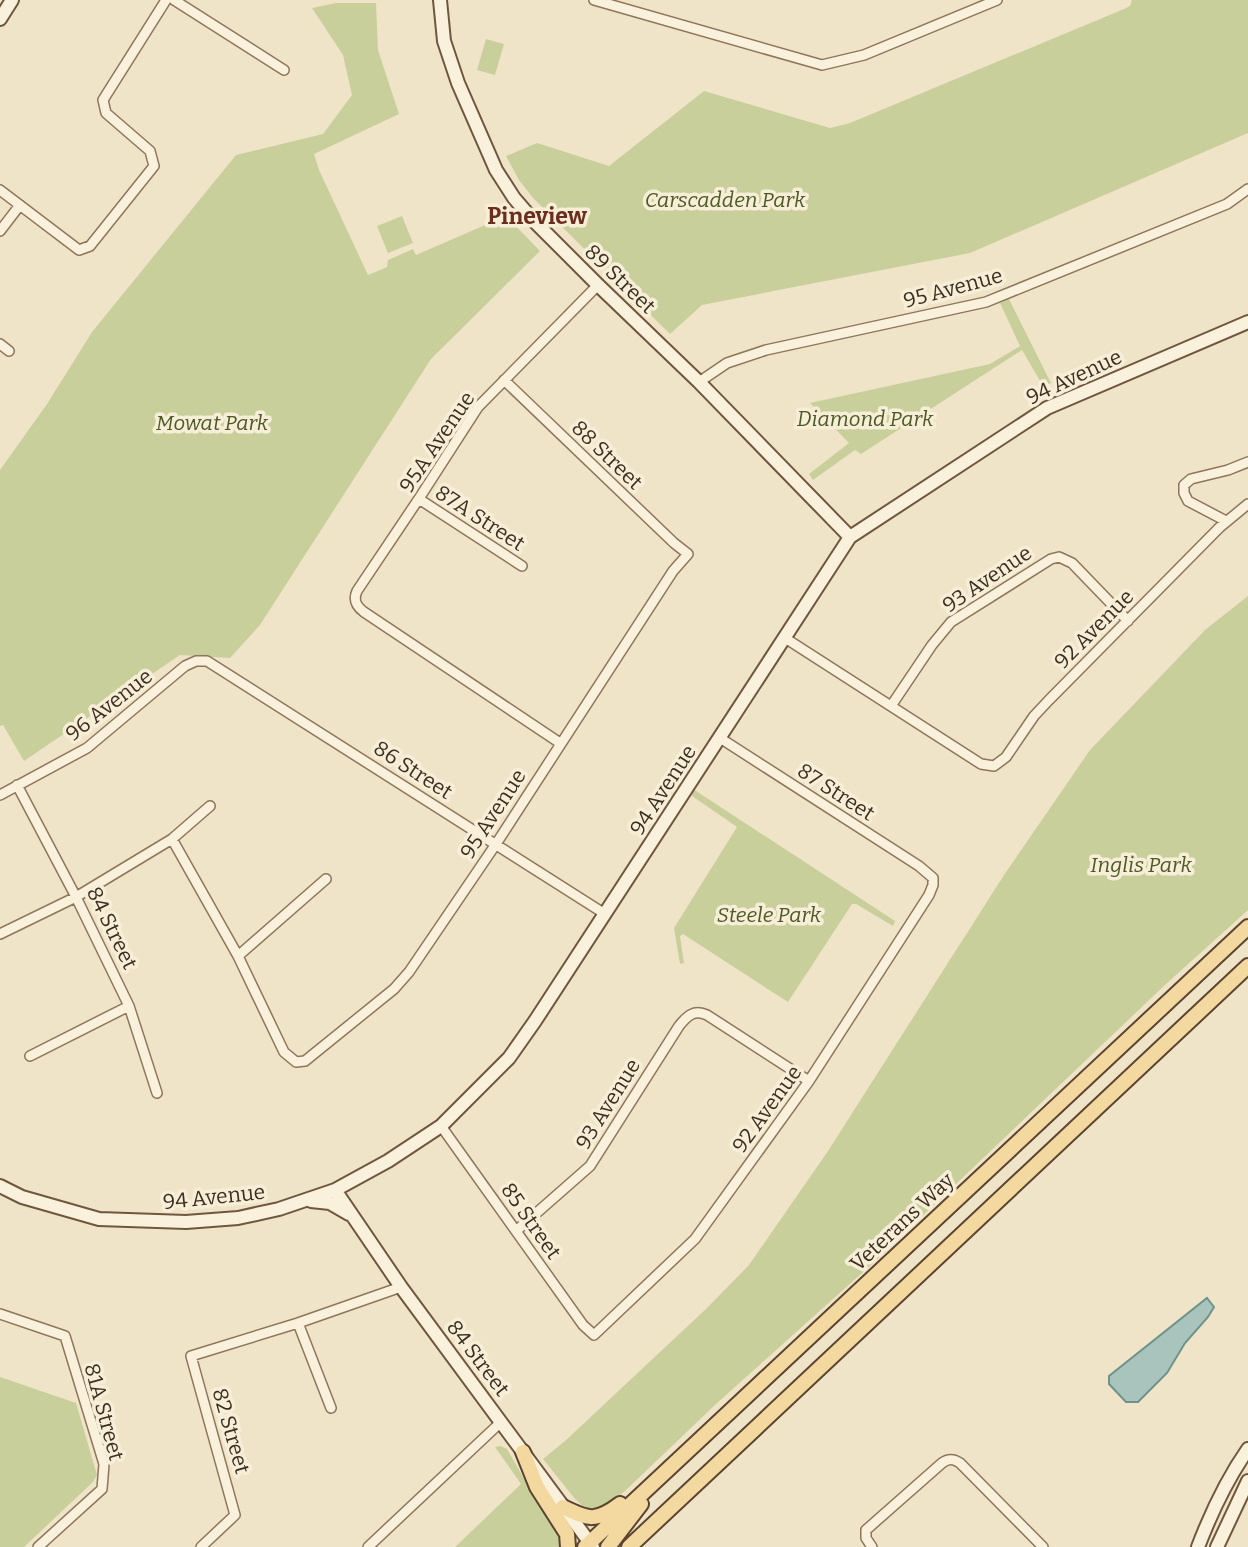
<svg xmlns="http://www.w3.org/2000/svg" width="1248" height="1547" viewBox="0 0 1248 1547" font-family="Bitter,serif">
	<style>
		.green { fill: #c9cf9b }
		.water { fill: #a9c4bc; stroke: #6f938a; stroke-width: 2 }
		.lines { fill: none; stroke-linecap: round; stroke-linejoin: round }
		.street-casing { stroke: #8d765c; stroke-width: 12 }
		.secondary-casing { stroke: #6f573f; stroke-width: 16 }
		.primary-casing { stroke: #5b4430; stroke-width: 18 }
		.street { stroke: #faf1dc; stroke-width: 9 }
		.secondary { stroke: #faf1dc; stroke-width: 12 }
		.primary { stroke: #f3d9a0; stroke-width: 14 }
		.labels { text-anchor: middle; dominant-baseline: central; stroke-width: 7; stroke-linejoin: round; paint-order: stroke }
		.park-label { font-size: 21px; font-style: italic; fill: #4d5a26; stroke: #f7eed8 }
		.street-label { font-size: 21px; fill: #3d2e20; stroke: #f7eed8 }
		.neighbourhood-label { font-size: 23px; font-weight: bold; fill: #6b2e1e; stroke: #f7eed8 }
	</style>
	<rect width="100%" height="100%" fill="#f0e4c8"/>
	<path class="green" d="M1132,0h116v133l-278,120 -268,52 -32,29 -137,-136 -14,-18 -13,-24 31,-13 72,23 95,-75 126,37 20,-5 274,-114 6,-3z
		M336,3h40l2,47 21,64 -85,40 5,16 49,105 19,-8 1,-7 25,-11 3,6 90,-39 34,35 -109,108 -171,266 -30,33 -50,-3 -156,106 -21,-36 -3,1v-256l47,-66 45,-72 144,-177 87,-21 29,-39 -9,-40 -31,-47z
		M486,39l18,5 -9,31 -18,-5z
		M402,216l11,27 -25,10 -11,-27z
		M1009,299l42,84 -8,3 -21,-36 -161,104 -6,-4 -42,30 -4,-6 40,-31 -39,-40 180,-39 30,-18 -20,-43z
		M1248,596v314l-82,74 -294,280 -156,140 -91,87 -26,19 -11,1 -13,-12 -32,-40 22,-18 142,-133 42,-43 79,-114 176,-276 86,-125 115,-120z
		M693,789l202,132 -2,5 -37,-22h-4l-64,98 -105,-68 -3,2 4,27 -4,1 -6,-36 63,-101 -45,-31z
		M0,1377l76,26 21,72 -4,7 -69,65h-24z
		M501,1446l6,3 19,33 38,55 -1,10h-108l66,-63 -26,-37z"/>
	<path class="water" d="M1207,1298l7,9 -6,10 -23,26 -18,30 -29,29h-12l-17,-18v-8z"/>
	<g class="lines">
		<g class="street-casing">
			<path id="street" d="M174,0l110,70
				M594,0l228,65 42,-10 133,-55
				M0,190l79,60 11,-4 64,-80 -4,-15 -44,-38 -3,-13 63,-100
				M0,231l20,-26
				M0,344l9,7
				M699,382l28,-19 39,-13 220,-48 241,-98 21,-15
				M419,499l103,67
				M1226,521l-38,-20 -4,-8v-8l7,-6 37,-9 20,-8
				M785,638l196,126 13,2 12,-9 28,-41 15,-16 171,-173 28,-23
				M891,706l41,-61 19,-23 100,-63 8,-2 13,6 56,58
				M560,743l-196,-131c-8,-6 -11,-12 -7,-21l63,-94 58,-90 120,-122
				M17,785l59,112 53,109 28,87
				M0,795l87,-47 98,-82 11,-5h11l398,253
				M172,839l66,117 46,96 12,10 9,-1 89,-72 15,-17 87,-128 177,-273 15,-17 -14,-11 -170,-163
				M0,934l76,-37 96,-58 38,-33
				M238,956l88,-77
				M30,1056l99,-50
				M441,1126l142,199 11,10 101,-96 114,-158 120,-186 4,-10v-7l-14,-12 -199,-128
				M516,1231l74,-65 89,-140c8,-10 15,-17 28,-11l102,66
				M0,1314l65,22 39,128 -2,25 -64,58
				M298,1323l33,85
				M201,1547l34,-32 -44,-159 107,-33 103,-36
				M368,1547l133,-125
				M872,1547l-6,-9v-8l76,-67c7,-5 12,-4 18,0l83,84"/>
		</g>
		<g class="secondary-casing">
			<path id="secondary" d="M440,0l4,41 14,42 38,87 18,28 19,22 65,65 101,97 151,155
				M0,19l12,-19
				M0,1186l22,11 77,22 87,3 52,-4 41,-9 56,-19 53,-29 53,-35 68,-68 26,-37 315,-484 197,-129 201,-86
				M335,1190l66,97 192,260
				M311,1201l19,2 19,11
				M1198,1547c13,-34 29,-68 50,-98
				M1217,1547l31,-66"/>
		</g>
		<g class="primary-casing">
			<path id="primary" d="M523,1452l14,35 30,47 1,13
				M563,1507c26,13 33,15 57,-3
				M585,1547l663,-620
				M608,1547l33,-43
				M629,1547l619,-581"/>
		</g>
		<use href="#street" class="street"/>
		<use href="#secondary" class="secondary"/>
		<use href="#primary" class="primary"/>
	</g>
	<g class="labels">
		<g class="park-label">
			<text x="725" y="200">Carscadden Park</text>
			<text x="865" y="419">Diamond Park</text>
			<text x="212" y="423">Mowat Park</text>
			<text x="1141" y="865">Inglis Park</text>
			<text x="769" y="915">Steele Park</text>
		</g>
		<g class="street-label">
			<text transform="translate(620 279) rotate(44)">89 Street</text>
			<text transform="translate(953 288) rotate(-15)">95 Avenue</text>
			<text transform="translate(1074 377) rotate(-25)">94 Avenue</text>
			<text transform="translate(437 442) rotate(-56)">95A Avenue</text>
			<text transform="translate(607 455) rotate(44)">88 Street</text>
			<text transform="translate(480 518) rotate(33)">87A Street</text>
			<text transform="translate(987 579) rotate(-34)">93 Avenue</text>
			<text transform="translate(1094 629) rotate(-45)">92 Avenue</text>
			<text transform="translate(109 705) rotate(-38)">96 Avenue</text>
			<text transform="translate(413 770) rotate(33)">86 Street</text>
			<text transform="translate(663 790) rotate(-57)">94 Avenue</text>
			<text transform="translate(836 792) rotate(33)">87 Street</text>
			<text transform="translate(493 814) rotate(-57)">95 Avenue</text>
			<text transform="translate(112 928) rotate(64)">84 Street</text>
			<text transform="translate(608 1104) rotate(-58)">93 Avenue</text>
			<text transform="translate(767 1109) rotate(-54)">92 Avenue</text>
			<text transform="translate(214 1197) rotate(-6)">94 Avenue</text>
			<text transform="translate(531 1221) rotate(55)">85 Street</text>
			<text transform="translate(902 1222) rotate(-43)">Veterans Way</text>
			<text transform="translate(478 1358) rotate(53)">84 Street</text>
			<text transform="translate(104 1412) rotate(75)">81A Street</text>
			<text transform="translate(231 1431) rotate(74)">82 Street</text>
		</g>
		<g class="neighbourhood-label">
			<text x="537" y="216">Pineview</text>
		</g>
	</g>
</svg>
